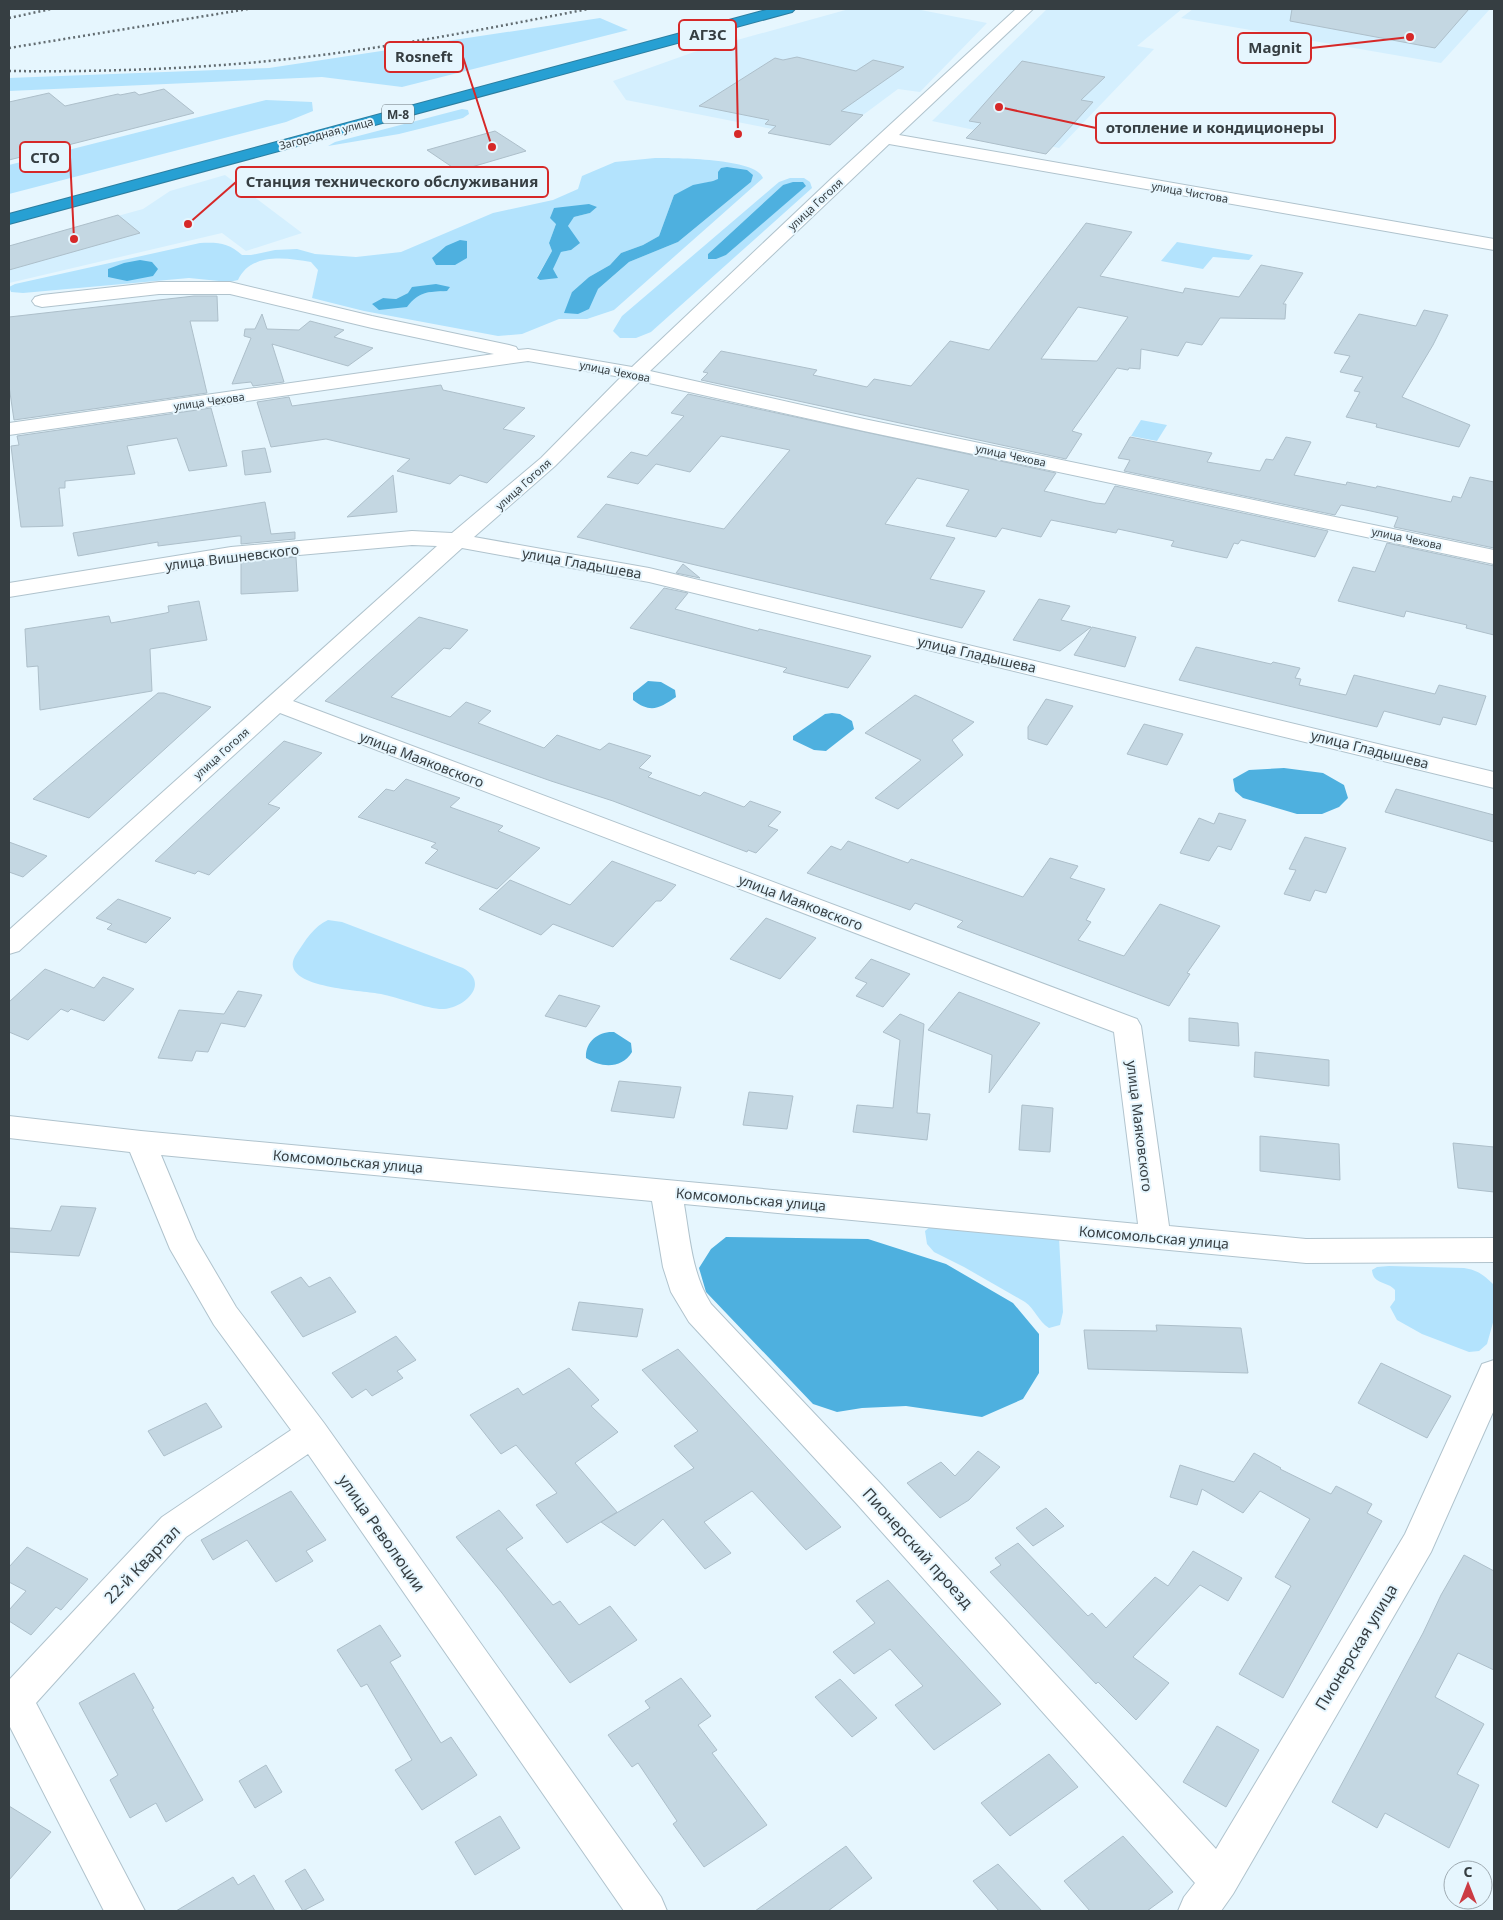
<svg xmlns="http://www.w3.org/2000/svg" width="1503" height="1920" viewBox="0 0 1503 1920" font-family="'Noto Sans',sans-serif">
	<style>
		.built { fill: #d4effe }
		.green { fill: #b3e3fd; fill-rule: evenodd }
		.water { fill: #4eb0df }
		.building { fill: #c4d7e2; stroke: #adbfca; fill-rule: evenodd }
		.lines { fill: none; stroke-linecap: round; stroke-linejoin: round }
		.minor-casing { stroke: #b0c3cd; stroke-width: 2 }
		.highway-casing { stroke: #2c7ea0; stroke-width: 2 }
		.minor { fill: #fff; fill-rule: evenodd }
		.highway { fill: #27a0d3; fill-rule: evenodd }
		.rail { stroke: #626c71; stroke-width: 2.5; stroke-dasharray: 2 3; stroke-linecap: butt }
		.labels { text-anchor: middle; dominant-baseline: central; stroke-width: 4; stroke-linejoin: round; paint-order: stroke }
		.far-street-label { font-size: 11px; fill: #363e42; stroke: #e6f6fe }
		.shield { fill: #e6f6fe; stroke: #6b757a; stroke-width: 1 }
		.shield-label { font-size: 12px; font-weight: bold; fill: #363e42 }
		.street-label { font-size: 14px; fill: #363e42; stroke: #e6f6fe }
		.near-street-label { font-size: 16px; fill: #363e42; stroke: #e6f6fe }
		.leader { fill: none; stroke: #d62828; stroke-width: 2 }
		.callout-dot { fill: #d62828; stroke: #e6f6fe; stroke-width: 2 }
		.callout { fill: #e6f6fe; stroke: #d62828; stroke-width: 2 }
		.callout-label { font-size: 15px; text-anchor: middle; font-weight: bold; fill: #363e42 }
	</style>
	<rect width="100%" height="100%" fill="#e6f6fe"/>
	<path class="built" d="M849,9h67l71,14 -67,69 -22,-3 -35,26 -33,30 -31,-6 4,-4 -177,-35 -13,-19 81,-29z
		M1047,9h135l-45,37 17,3 -95,99 -127,-27z
		M1193,9h297l-49,54 -260,-45z
		M225,175l77,58 -56,18 -24,-18 -213,50v-37l134,-37 27,-18z"/>
	<path class="green" d="M600,18l28,12 -226,57 -80,-10 -313,14v-13l260,-10z
		M266,100l46,2 1,9 -27,11 -277,72v-29z
		M462,109l6,1 1,4 -6,4 -64,16 -71,12 7,-4z
		M655,158c19,0 102,0 108,20l-149,132 -27,9h-28l-37,15 -24,2 -134,-25 -52,-13 6,-28 -7,-8c-24,-4 -60,-10 -73,18l-9,2 -40,-4 -166,15 -12,-1 -2,-5 6,-3 185,-41c18,-1 29,0 42,12h9l24,-5 22,-1 18,5 41,3 45,-5 92,-39 60,-13 25,-11 4,-13 33,-14zM752,175l-1,7 -73,60 -49,20 -31,27 -26,3 17,-15 21,-12 11,-12 22,-8 16,-9 15,-41c25,-13 50,-17 78,-20zM597,207l-7,6 -16,4 -6,9 3,24 -10,2 -9,17 -15,8 15,-26 -3,-8 7,-19zM449,287l-3,4 -15,1 -58,13 10,-7 13,1 12,-6z
		M790,178h14l6,4 2,6 -161,144 -15,6h-16l-7,-7 9,-15 157,-134zM783,185l22,1 -79,69 -18,4v-5z
		M1177,242l76,13 -4,5 -36,-3 -10,12 -42,-8z
		M1141,420l26,5 -10,16 -26,-5z
		M328,920l14,2 121,46c27,15 3,39 -19,41 -14,1 -47,-12 -63,-15 -18,-4 -109,-6 -84,-41 8,-12 17,-27 31,-33z
		M931,1226l128,12 4,74 -3,13 -11,3c-11,-7 -14,-19 -24,-26l-61,-35 -30,-15 -7,-8 -2,-13z
		M1389,1266l75,2c14,2 21,8 30,17v34l-7,25 -8,7 -10,1 -47,-18 -25,-14 -7,-13 5,-7v-10c-7,-9 -22,-5 -23,-20l5,-3z"/>
	<path class="water" d="M727,167l20,3 6,5 -2,7 -73,60 -49,20 -31,27 -9,20 -11,5 -14,-1 8,-21 17,-15 21,-12 11,-12 22,-8 16,-9 15,-41 19,-10 20,-4 5,-2v-7l3,-4z
		M793,182h10l3,4 -80,69 -10,4h-8v-5l75,-69z
		M589,204l8,3 -7,6 -16,4 -6,9 12,17 -9,7 -10,2 -8,17 5,9 -18,2 -3,-2 15,-27 -3,-8 7,-19 -6,-6 4,-10z
		M460,240l7,1v17l-12,7h-19l-4,-7 14,-12z
		M140,260l12,2 6,7 -5,7 -26,5 -19,-4v-8l16,-6z
		M436,284l14,3 -3,4c-19,1 -28,0 -40,16l-28,3 -7,-6 11,-6 13,1 12,-6 4,-6z
		M648,681l13,1 14,8 1,7c-16,11 -25,17 -43,3v-7z
		M832,713l8,1 12,7 2,8 -28,22 -12,-1 -21,-10v-4l32,-22z
		M1284,768l39,5 21,12 4,13 -9,9 -17,7h-25l-54,-16 -8,-7 -2,-12 16,-9z
		M614,1032l17,11 1,9c-10,17 -31,16 -46,6 -1,-16 12,-27 28,-26z
		M726,1237l142,2 78,25 67,39 26,31v39l-16,26 -41,18 -76,-11 -44,2 -25,4 -24,-8 -107,-112 -7,-24 12,-19z"/>
	<path class="building" d="M1292,9h177l-34,39 -145,-27z
		M797,57l59,14 17,-11 31,7 -63,44 22,4 -33,30 -62,-12 8,-7 -11,-2 4,-4 -70,-14 76,-48 8,2z
		M1022,61l83,16 -24,23 12,2 -47,52 -80,-16 15,-15 -12,-2z
		M164,89l30,24 -185,47v-58l40,-9 16,13 53,-12 2,1 15,-3 4,3z
		M495,131l31,20 -68,20 -31,-21z
		M118,215l22,18 -131,37v-24z
		M1086,223l46,9 -32,44 83,17 2,-5 54,9 22,-32 42,8 -20,31h3l-1,15 -65,-1 -18,27 -16,-3 -8,14 -37,-7 -1,20 -11,-1 -1,2 -11,-2 -45,63 10,3 -16,25 -365,-79 7,-7 -5,-1 18,-21 96,19 -4,5 54,12 7,-8 37,7 39,-45 39,9zM1078,307l50,10 -31,44 -56,-2z
		M194,296h23l1,25h-28l17,72 -193,27 -5,-34v-69z
		M1424,310l24,5 -15,30 -31,52 68,28 -11,22 -83,-20 1,-3 -31,-7 14,-25 -6,-1 9,-14 -23,-5 10,-16 -16,-3 25,-39 57,12z
		M262,314l5,15 32,1 11,-9 34,9 -10,7 39,11 -25,18 -76,-22 12,38 -31,4 -2,-4 -19,2 19,-46 -7,-2 1,-7h10z
		M441,385l2,5 82,18 -22,21 32,7 -48,47 -27,-8 -10,9 -53,-13 13,-12 -84,-20 -55,8 -14,-45 32,-5 3,9z
		M688,394l368,79 -12,18 52,12 9,1 10,-18 213,45 -13,26 -74,-17 -3,4 -4,-1 -7,15 -56,-12 3,-5 -56,-12 -2,4 -65,-13 -10,17 -39,-9 -6,9 -50,-11 23,-36 -52,-12 -32,46 70,14 -25,41 55,12 -23,37 -385,-91 29,-33 118,25 66,-79 -69,-14 -31,36 -34,-8 -18,20 -31,-7 24,-25 16,4 37,-40 -13,-3z
		M211,408l16,58 -38,5 -12,-33 -50,8 8,28 -70,7v7h-6l4,38 -42,1 -10,-81 8,-1 -2,-9z
		M1130,437l82,16 -5,9 53,9 6,-12 7,1 13,-23 25,5 -17,33 52,10 1,-3 29,6 1,-2 74,16 2,-6 8,2 9,-21 24,5v66l-100,-21 4,-10 -32,-7 -25,-5 -6,10 -211,-44 6,-11 -12,-2z
		M265,448l6,24 -26,3 -3,-24z
		M393,475l4,37 -50,5z
		M265,502l6,32 24,-2v7l-54,5v-8h-3l-80,10v-4l-80,14 -5,-23z
		M1387,543l107,23v69l-28,-7 1,-3 -61,-14 -2,6 -66,-16 15,-34 22,5z
		M296,557l2,34 -57,3v-32z
		M683,564l17,14 -24,-5z
		M664,588l24,5 -13,16 83,22 1,-2 112,27 -23,32 -65,-16 4,-4 -157,-40z
		M1039,599l31,7 -9,14 30,7 -31,24 -47,-11z
		M199,601l8,39 -57,9 2,42 -112,19 -2,-44 -11,1 -2,-38 84,-13 2,7 55,-10 3,-1 -1,-6z
		M419,617l49,13 -18,19 -6,-1 -53,49 59,20 16,-15 25,9 -13,12 66,25 13,-13 43,15 9,-7 42,13 -12,12 13,5 -4,4 52,19 4,-4 40,15 6,-6 31,11 -13,14 10,4 -22,23 -8,-3 -1,2 -134,-51 -62,-20 -226,-80z
		M1092,627l44,10 -11,30 -51,-12z
		M1196,647l75,17 2,-2 27,6 -5,10 6,1 -2,6 47,10 8,-20 81,19 4,-9 47,11 -10,29 -33,-8 -3,8 -56,-14 -7,16 -198,-47z
		M158,693h6l47,14 -122,111 -56,-19z
		M915,695l59,27 -22,18 11,15 -65,54 -23,-11 46,-38 -56,-27z
		M1046,699l27,7 -26,39 -19,-6v-12z
		M1144,724l39,10 -16,31 -40,-11z
		M284,741l38,12 -54,51 12,4 -71,67 -11,-4 -3,3 -40,-13z
		M406,779l54,19 -10,9 53,19 -5,5 42,17 -43,41 -72,-26 13,-13 -7,-3 5,-4 -78,-26 28,-28 8,2z
		M1396,789l98,26v27l-109,-30z
		M1219,813l27,7 -15,30 -13,-4 -9,15 -29,-8 19,-35 15,6z
		M1305,837l41,11 -20,45 -11,-3 -5,11 -26,-7 12,-24 -7,-1z
		M848,841l60,22 3,-4 112,38 27,-39 28,8 -8,12 35,11 -19,31 5,2 -13,18 46,16 36,-52 60,22 -33,47 3,1 -21,32 -212,-79 6,-6 -48,-18 -5,7 -103,-37 24,-27 10,4z
		M9,842l38,14 -24,21 -14,-5z
		M612,861l64,24 -15,16h-5l-43,46 -60,-23 -12,11 -62,-26 31,-29 60,25z
		M118,899l53,19 -25,25 -39,-14 5,-5 -16,-6z
		M766,918l50,20 -36,41 -50,-20z
		M871,959l39,15 -27,33 -27,-11 11,-13 -12,-5z
		M45,969l49,19 9,-11 31,12 -30,32 -33,-12 -3,3 -7,-3 -33,31 -19,-8v-30z
		M238,991l24,4 -17,32 -24,-4 -13,29 -12,-1 -4,10 -34,-3 21,-48 45,4z
		M959,992l81,31 -51,70 3,-38 -64,-25z
		M559,995l41,11 -14,21 -41,-11z
		M900,1014l24,10 -7,89 13,1 -3,26 -74,-8 4,-27 36,3 7,-68 -17,-8z
		M1189,1018l49,5 1,23 -50,-5z
		M1255,1052l74,8v26l-75,-9z
		M619,1081l62,6 -7,31 -63,-7z
		M749,1092l44,4 -6,33 -44,-4z
		M1022,1105l31,3 -3,44 -31,-2z
		M1260,1136l79,8 1,36 -80,-9z
		M1453,1143l41,4v45l-36,-4z
		M61,1206l35,2 -17,48 -70,-4v-24l42,3z
		M301,1277l8,10 21,-10 26,35 -53,25 -32,-45z
		M579,1302l64,7 -6,28 -65,-7z
		M1156,1325l85,3 7,45 -160,-4 -4,-39 73,1z
		M396,1336l20,24 -19,11 6,7 -31,18 -6,-7 -14,9 -20,-25z
		M678,1349l110,120 53,58 -35,23 -54,-59 -48,31 27,31 -26,16 -42,-50 -28,27 -34,-24 93,-54 -20,-22 24,-15 -56,-61z
		M1381,1363l70,33 -24,42 -69,-35z
		M569,1368l30,32 -8,6 27,26 -43,31 42,49 -50,31 -31,-38 21,-12 -41,-48 -15,9 -31,-39 48,-27 5,7z
		M206,1403l16,24 -58,29 -16,-25z
		M978,1451l22,16 -31,33 -29,18 -33,-35 34,-21 14,14z
		M1254,1453l27,15 -1,1 51,25 5,-8 36,18 -5,9 15,8 -99,177 -44,-24 52,-88 -16,-9 35,-58 -50,-28 -17,22 -41,-24 -5,16 -27,-8 10,-32 54,17z
		M291,1491l35,49 -20,11 7,10 -37,21 -29,-42 -34,20 -12,-20z
		M1046,1508l18,18 -31,20 -17,-18z
		M499,1510l24,28 -17,11 47,56 7,-4 19,24 31,-19 27,34 -67,43 -68,-90 -46,-56z
		M1018,1543l70,73 4,-3 14,15 49,-51 13,9 25,-35 49,27 -14,23 -28,-16 -67,72 36,26 -33,37 -38,-38 -2,2 -106,-112 11,-7 -6,-7z
		M27,1547l61,32 -27,31 -5,-3 -25,28 -22,-14v-11l17,-19 -17,-9v-15z
		M1464,1555l30,16v99l-36,-17 -23,44 49,27 -27,50 22,11 -30,63 -64,-35 -8,15 -45,-26 91,-169 18,-38z
		M888,1580l113,124 -67,46 -39,-45 28,-19 -33,-37 -36,25 -21,-22 42,-29 -19,-22z
		M380,1625l21,31 -11,6 51,81 10,-6 26,38 -55,35 -27,-40 17,-10 -45,-76 -6,3 -24,-37z
		M134,1673l20,35 -2,1 51,91 -37,22 -10,-19 -26,15 -20,-38 8,-5 -39,-72z
		M681,1678l30,38 -13,9 19,25 -5,3 55,72 -63,42 -31,-43 4,-3 -39,-58 -6,4 -24,-32 42,-27 -5,-7z
		M840,1679l37,39 -25,19 -37,-40z
		M1217,1726l42,24 -33,57 -43,-25z
		M1049,1754l29,33 -68,49 -29,-33z
		M266,1765l16,27 -27,16 -16,-27z
		M9,1806l42,26 -42,48z
		M500,1816l20,32 -45,27 -20,-33z
		M1123,1836l50,56 -26,19h-57l-26,-30z
		M846,1846l26,32 -44,33h-73z
		M998,1864l44,47h-43l-26,-30z
		M305,1869l19,31 -21,11 -18,-30z
		M254,1875l21,36h-99l57,-34 5,8z"/>
	<g class="lines">
		<g class="minor-casing">
			<path id="minor" d="M1016,9h17l-134,126 595,104v11l-605,-106 -239,227 214,48 630,131v14l-630,-133 -224,-50 -85,85 -81,71 175,31 845,204v16l-845,-206 -187,-34 -169,153 844,318 4,7 28,200 137,13 188,-1v24l-188,1 -622,-59c6,35 8,70 27,100l169,179 336,366 189,-315 73,-161 4,-9 12,-4v50l-63,142 -198,342 -12,17h-43l6,-14 11,-14 -339,-380 -167,-181 -18,-30 -8,-25 -11,-66 -491,-46 35,84 40,68 88,116 337,474 6,14h-43l-316,-457 -122,83 -150,166 109,208h-41l-95,-186v-45l153,-163 129,-87 -77,-105 -44,-76 -40,-97 -121,-14v-22l132,15 997,93 -24,-192 -834,-319 -261,238 -10,3v-24l428,-384 -25,-1 -181,16 -222,36v-14l222,-36 181,-16 40,2 89,-75 80,-81 -93,-16 -519,74v-12l485,-69 -122,-26 -142,-34h-71l-117,13 -7,-2 -3,-4 3,-4 7,-2 117,-13h71l142,34 137,29 7,2 2,3 10,-1 104,18 199,-188z"/>
		</g>
		<g class="highway-casing">
			<path id="highway" d="M770,9h25l-3,3 -783,212v-10z"/>
		</g>
		<use href="#minor" class="minor"/>
		<use href="#highway" class="highway"/>
		<path class="rail" d="M9,18l42,-9
			M9,48l239,-39
			M9,71c96,1 192,-2 288,-13 97,-11 194,-30 291,-49"/>
	</g>
	<g class="labels">
		<g class="far-street-label">
			<text transform="translate(326 133) rotate(-15)">Загородная улица</text>
			<text transform="translate(1190 192) rotate(10)">улица Чистова</text>
			<text transform="translate(815 204) rotate(-43)">улица Гоголя</text>
			<text transform="translate(615 371) rotate(11)">улица Чехова</text>
			<text transform="translate(209 401) rotate(-8)">улица Чехова</text>
			<text transform="translate(1011 455) rotate(12)">улица Чехова</text>
			<text transform="translate(523 484) rotate(-42)">улица Гоголя</text>
			<text transform="translate(1407 538) rotate(12)">улица Чехова</text>
			<text transform="translate(221 753) rotate(-42)">улица Гоголя</text>
		</g>
		<rect class="shield" x="382" y="104.5" width="32" height="19" rx="4"/>
		<g class="shield-label">
			<text x="398" y="114">М-8</text>
		</g>
		<g class="street-label">
			<text transform="translate(232 557) rotate(-7)">улица Вишневского</text>
			<text transform="translate(582 563) rotate(10)">улица Гладышева</text>
			<text transform="translate(977 654) rotate(13)">улица Гладышева</text>
			<text transform="translate(1370 749) rotate(14)">улица Гладышева</text>
			<text transform="translate(422 759) rotate(21)">улица Маяковского</text>
			<text transform="translate(801 902) rotate(21)">улица Маяковского</text>
			<text transform="translate(1140 1126) rotate(83)">улица Маяковского</text>
			<text transform="translate(348 1161) rotate(5)">Комсомольская улица</text>
			<text transform="translate(751 1199) rotate(5)">Комсомольская улица</text>
			<text transform="translate(1154 1237) rotate(5)">Комсомольская улица</text>
		</g>
		<g class="near-street-label">
			<text transform="translate(382 1533) rotate(55)">улица Революции</text>
			<text transform="translate(918 1548) rotate(48)">Пионерский проезд</text>
			<text transform="translate(142 1564) rotate(-46)">22-й Квартал</text>
			<text transform="translate(1356 1647) rotate(-59)">Пионерская улица</text>
		</g>
	</g>
	<path class="leader" d="M738 134L736 35M1410 37L1311 48M492 147L463 57M999 107L1096 128M74 239L70 157M188 224L236 182"/>
	<g class="callout-dot">
		<circle cx="738" cy="134" r="5"/>
		<circle cx="1410" cy="37" r="5"/>
		<circle cx="492" cy="147" r="5"/>
		<circle cx="999" cy="107" r="5"/>
		<circle cx="74" cy="239" r="5"/>
		<circle cx="188" cy="224" r="5"/>
	</g>
	<g class="callout">
		<rect x="679" y="20" width="57" height="30" rx="5"/>
		<rect x="1238" y="33" width="73" height="30" rx="5"/>
		<rect x="385" y="42" width="78" height="30" rx="5"/>
		<rect x="1096" y="113" width="239" height="30" rx="5"/>
		<rect x="20" y="142" width="50" height="30" rx="5"/>
		<rect x="236" y="167" width="312" height="30" rx="5"/>
	</g>
	<g class="callout-label">
		<text x="708" y="40">АГЗС</text>
		<text x="1275" y="53">Magnit</text>
		<text x="424" y="62">Rosneft</text>
		<text x="1215" y="133">отопление и кондиционеры</text>
		<text x="45" y="163">СТО</text>
		<text x="392" y="187">Станция технического обслуживания</text>
	</g>
	<rect width="1503" height="1920" fill="none" stroke="#363e42" stroke-width="20"/>
	<g transform="translate(1468 1885)"><circle r="24" fill="#e6f6fe" stroke="#a0acb3"/>
	<path d="M0-4L9 19L0 12L-9 19Z" fill="#cb3b43"/>
	<text y="-8" font-size="14" font-weight="bold" text-anchor="middle" fill="#363e42">С</text>
	</g>
</svg>
